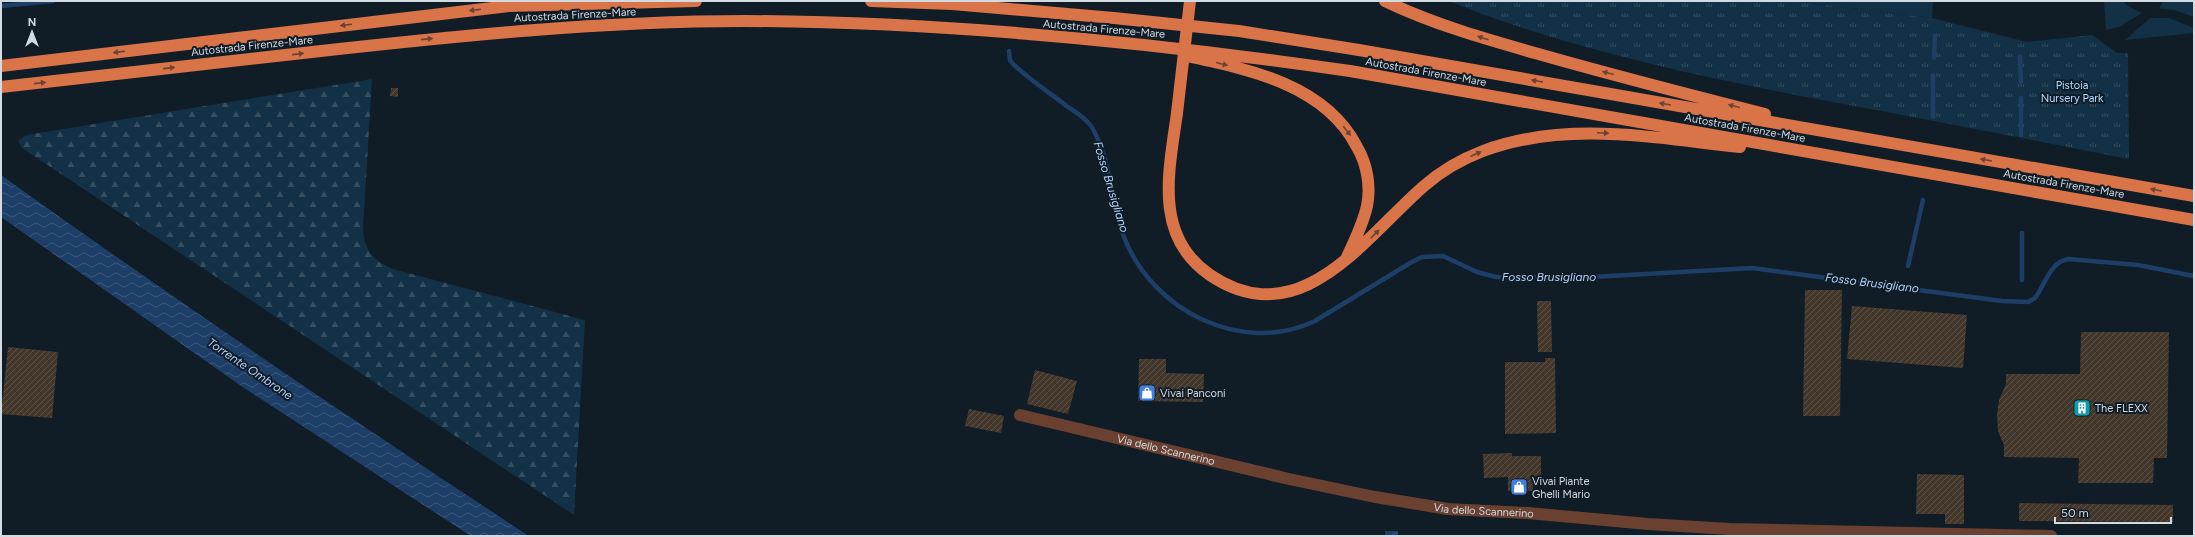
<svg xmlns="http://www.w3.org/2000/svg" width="2195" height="537" viewBox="0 0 2195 537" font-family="Figtree,sans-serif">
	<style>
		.green { fill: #123146 }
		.forest { fill: url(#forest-firs) }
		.park { fill: url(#park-tufts) }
		.water { fill: url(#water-waves) }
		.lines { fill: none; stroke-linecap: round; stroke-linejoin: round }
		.stream { stroke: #1d3e67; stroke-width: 4.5 }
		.building { fill: url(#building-hatch) }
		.minor { stroke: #6a4131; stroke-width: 12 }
		.motorway { stroke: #d97348; stroke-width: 12 }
		.motorway-bridge { stroke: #d97348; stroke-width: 12 }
		.oneway { fill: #6a4335 }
		.labels { text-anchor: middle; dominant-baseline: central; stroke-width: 4; stroke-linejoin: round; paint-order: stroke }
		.street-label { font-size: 11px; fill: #d3dbe2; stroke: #101c26 }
		.park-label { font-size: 11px; fill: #b0ddff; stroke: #101c26 }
		.poi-label { font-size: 11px; fill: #d3dbe2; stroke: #101c26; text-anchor: start }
		.water-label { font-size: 12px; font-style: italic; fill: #b3d3fb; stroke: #101c26 }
	</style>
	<defs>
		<pattern id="forest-firs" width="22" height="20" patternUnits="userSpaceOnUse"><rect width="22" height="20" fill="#123146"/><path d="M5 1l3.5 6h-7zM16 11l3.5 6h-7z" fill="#344e60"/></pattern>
		<pattern id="park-tufts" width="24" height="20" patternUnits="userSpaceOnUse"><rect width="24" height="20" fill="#123146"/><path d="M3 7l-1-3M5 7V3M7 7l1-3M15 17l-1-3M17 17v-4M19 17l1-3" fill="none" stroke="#344e60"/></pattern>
		<pattern id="water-waves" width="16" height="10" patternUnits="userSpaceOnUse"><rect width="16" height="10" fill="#1d3e67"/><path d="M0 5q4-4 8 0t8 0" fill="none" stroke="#3d597c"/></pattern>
		<pattern id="building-hatch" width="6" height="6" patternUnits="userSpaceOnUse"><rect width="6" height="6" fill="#43372b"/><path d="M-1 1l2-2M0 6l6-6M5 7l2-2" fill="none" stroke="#5d5349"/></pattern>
	</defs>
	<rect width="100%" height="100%" fill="#101c26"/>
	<path class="green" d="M1794,1h139l-1,17z
		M2104,1h19l5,5 14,7 -23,14 -13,3z
		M2163,1h31v16l-20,-7 -15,-1z
		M2150,18h19l25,10v5l-69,7z"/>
	<path class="forest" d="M372,79l-9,149c1,22 10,33 30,41l192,51 -11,195 -552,-367 -4,-7 8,-6z"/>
	<path class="park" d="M1449,1h345l138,17 95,24 65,-7 25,18h11l1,106c-90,-18 -179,-35 -269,-52 -139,-26 -280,-53 -411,-106z"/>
	<path class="water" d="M1,175c173,124 350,244 528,361h-58l-227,-148 -243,-171z
		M1385,531h13v5h-13z"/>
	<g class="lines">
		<path class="stream" d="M1,6l52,-5
			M1009,51l1,9 3,4c17,16 37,29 55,43 9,6 20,13 25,22 18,33 18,73 31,108 28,73 117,119 191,84l95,-58 12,-6 21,-1 34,16 19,5h96l160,-9 250,33 26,1 7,-4c10,-13 15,-36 33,-39l70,6 56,11
			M2020,57l1,25
			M1934,58l1,-22
			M2021,98v37
			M1933,117v-42
			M1908,266l15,-66
			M2022,280v-47"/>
	</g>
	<path class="building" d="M391,88h7v9l-8,-1z
		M1805,290h37l-2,126h-37z
		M1537,301h14l1,51h-14z
		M1852,306l115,9 -4,53 -116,-9z
		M2081,332h88l-2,126h-13l-1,25h-75l1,-25 -75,-1v-12l-6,-14 -1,-16 2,-15 7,-16v-10h74z
		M8,347l50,5 -6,66 -51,-4z
		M1545,358h10l1,75 -51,1v-72h40z
		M1139,359h27v14l38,1 -1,28 -65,-1z
		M1035,370l42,11 -9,33 -41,-10z
		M969,409l35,7 -3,17 -36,-7z
		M1512,453v3h29v20l-8,1v14h-25v-14l-24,1 -1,-24z
		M1917,474l47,1v49h-19v-10h-29z
		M2019,503l154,2v17l-154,-1z"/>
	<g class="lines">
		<path class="minor" id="s1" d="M1020,415l269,64 86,18 73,12 80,4 120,11 81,5 322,7"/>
		<path class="motorway" d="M871,1l81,3 162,14 125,13 120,19 835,146
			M1385,1c50,24 104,39 157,54 74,21 148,40 223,59
			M1191,57c61,13 135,29 166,90 10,17 14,39 10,59 -4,18 -12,34 -20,51
			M1,66l508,-60 187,-5
			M1,87c104,-12 207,-23 311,-35 144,-16 289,-31 434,-31 202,1 404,21 604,50l844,149
			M1177,113c-8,58 -24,123 33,162 90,61 154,-37 214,-89 17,-15 38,-27 59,-35 83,-31 171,-13 257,-4"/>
		<path class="motorway-bridge" d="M1177,113l13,-112"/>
	</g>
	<defs><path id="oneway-solid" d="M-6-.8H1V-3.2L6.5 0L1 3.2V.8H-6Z"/></defs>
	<g class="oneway">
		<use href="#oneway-solid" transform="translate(475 10) rotate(173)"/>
		<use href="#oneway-solid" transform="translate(346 25) rotate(173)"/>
		<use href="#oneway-solid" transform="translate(1483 38) rotate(-163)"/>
		<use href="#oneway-solid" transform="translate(427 39) rotate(-6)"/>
		<use href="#oneway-solid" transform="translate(119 52) rotate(173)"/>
		<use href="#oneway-solid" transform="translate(298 54) rotate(-6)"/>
		<use href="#oneway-solid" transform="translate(1222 64) rotate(14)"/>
		<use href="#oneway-solid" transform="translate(169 68) rotate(-6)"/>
		<use href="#oneway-solid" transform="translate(1608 73) rotate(-165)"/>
		<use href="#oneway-solid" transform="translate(1537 81) rotate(-170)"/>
		<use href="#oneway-solid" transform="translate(40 83) rotate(-6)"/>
		<use href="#oneway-solid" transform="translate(1665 104) rotate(-170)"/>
		<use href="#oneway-solid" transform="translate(1734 106) rotate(-166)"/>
		<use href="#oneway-solid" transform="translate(1347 131) rotate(52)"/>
		<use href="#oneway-solid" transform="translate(1603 133) rotate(3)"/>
		<use href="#oneway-solid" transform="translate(1476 154) rotate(-25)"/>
		<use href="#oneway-solid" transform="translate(1986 160) rotate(-170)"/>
		<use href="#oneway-solid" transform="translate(2156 190) rotate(-170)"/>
		<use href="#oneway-solid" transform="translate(1375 234) rotate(-44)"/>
	</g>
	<defs>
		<g id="shop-square" transform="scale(0.9)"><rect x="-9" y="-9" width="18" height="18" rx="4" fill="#3f7fe0" stroke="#101c26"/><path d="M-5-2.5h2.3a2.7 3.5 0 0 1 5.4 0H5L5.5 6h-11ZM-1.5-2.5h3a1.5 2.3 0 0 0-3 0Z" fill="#fff"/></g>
		<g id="building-square" transform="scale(0.9)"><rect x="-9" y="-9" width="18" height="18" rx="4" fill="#0f9aa8" stroke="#101c26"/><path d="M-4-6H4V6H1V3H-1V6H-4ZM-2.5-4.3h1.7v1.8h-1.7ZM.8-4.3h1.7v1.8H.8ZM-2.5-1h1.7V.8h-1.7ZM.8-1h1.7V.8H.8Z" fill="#fff"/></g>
	</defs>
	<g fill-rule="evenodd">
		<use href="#shop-square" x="1147" y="393"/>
		<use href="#building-square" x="2082" y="408"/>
		<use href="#shop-square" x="1519" y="487"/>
	</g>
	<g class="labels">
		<g class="street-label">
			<text transform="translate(575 15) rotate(-3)">Autostrada Firenze-Mare</text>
			<text transform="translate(1104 29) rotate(5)">Autostrada Firenze-Mare</text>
			<text transform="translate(252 46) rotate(-6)">Autostrada Firenze-Mare</text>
			<text transform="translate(1426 72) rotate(10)">Autostrada Firenze-Mare</text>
			<text transform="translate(1745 128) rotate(10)">Autostrada Firenze-Mare</text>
			<text transform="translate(2064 184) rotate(10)">Autostrada Firenze-Mare</text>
			<text stroke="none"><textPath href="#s1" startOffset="150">Via dello Scannerino</textPath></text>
			<text stroke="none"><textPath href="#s1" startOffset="474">Via dello Scannerino</textPath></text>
		</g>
		<g class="park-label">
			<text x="2072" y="85">Pistoia<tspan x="2072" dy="13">Nursery Park</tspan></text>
		</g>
		<g class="poi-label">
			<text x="1160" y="393">Vivai Panconi</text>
			<text x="2095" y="408">The FLEXX</text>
			<text x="1532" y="481">Vivai Piante<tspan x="1532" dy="13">Ghelli Mario</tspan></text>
		</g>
		<g class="water-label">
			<text transform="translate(1111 187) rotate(73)">Fosso Brusigliano</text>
			<text x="1549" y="277">Fosso Brusigliano</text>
			<text transform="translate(1872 283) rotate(7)">Fosso Brusigliano</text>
			<text transform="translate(250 369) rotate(34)">Torrente Ombrone</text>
		</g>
	</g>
	<rect width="2195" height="537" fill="none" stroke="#d3dbe2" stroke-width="4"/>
	<g transform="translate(32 32)" stroke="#101c26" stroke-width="3" paint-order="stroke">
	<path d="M0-3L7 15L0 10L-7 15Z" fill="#d3dbe2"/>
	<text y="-6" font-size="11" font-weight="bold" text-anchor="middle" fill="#d3dbe2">N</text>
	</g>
	<path d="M2055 517v6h116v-6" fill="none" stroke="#d3dbe2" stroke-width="2"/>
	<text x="2061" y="517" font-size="12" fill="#d3dbe2" stroke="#101c26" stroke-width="3" paint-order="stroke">50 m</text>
</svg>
